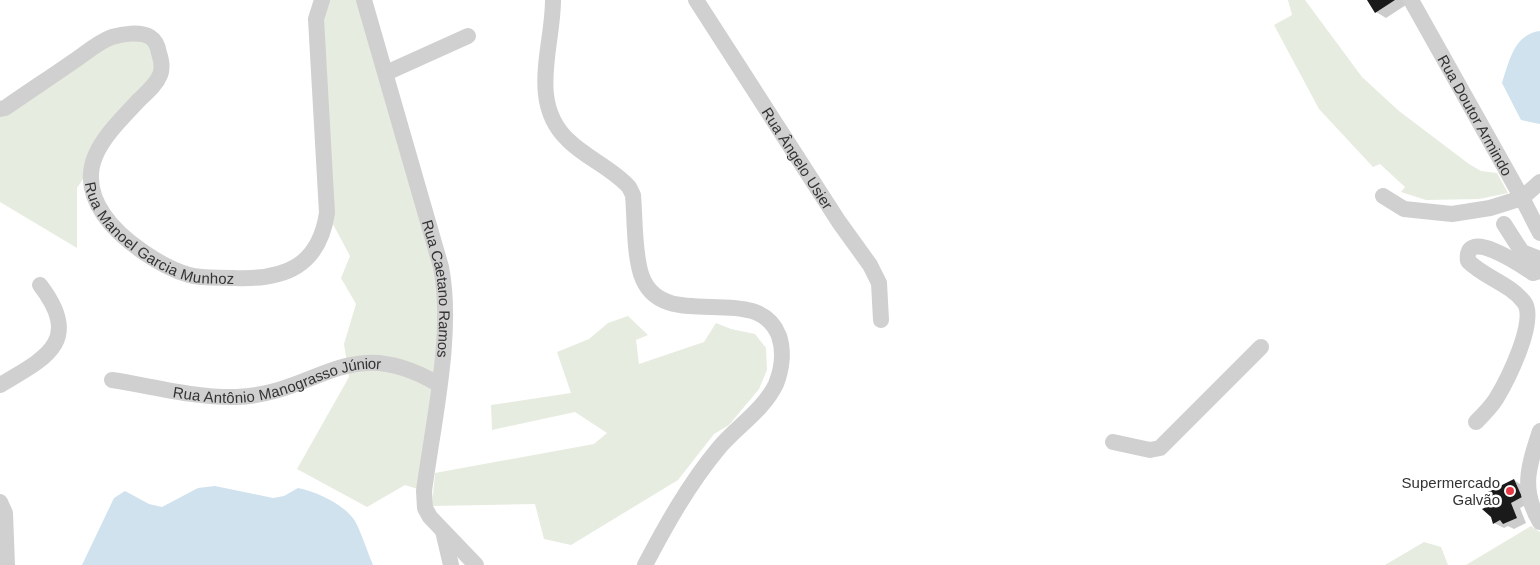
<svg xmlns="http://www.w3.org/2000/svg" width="1540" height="565" viewBox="0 0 1540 565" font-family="Arial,sans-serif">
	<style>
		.green { fill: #e6ecdf }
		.water { fill: #cfe2ee }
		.shadow { fill: #0003 }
		.building { fill: #1a1a1a }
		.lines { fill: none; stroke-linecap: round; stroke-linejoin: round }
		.minor { stroke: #d0d0d0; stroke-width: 16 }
		.poi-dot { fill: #e63946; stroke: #fff; stroke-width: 2 }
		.labels { text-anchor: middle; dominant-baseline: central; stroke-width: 5; stroke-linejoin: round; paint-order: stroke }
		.street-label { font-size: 15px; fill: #333; stroke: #fff }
		.poi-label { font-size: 15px; fill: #333; stroke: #fff; text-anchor: end }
	</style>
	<rect width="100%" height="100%" fill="#fff"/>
	<path class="green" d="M322,0h42l81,292 -21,199 -19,-6 -38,22 -70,-38 52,-92 -5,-33 12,-40 -15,-26 9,-22 -23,-43z
		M1288,0h17l57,77 37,34 70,53 12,7 16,2 11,20 -29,6 -53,1 -25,-8 4,-5 -25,-23 -7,3 -54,-58 -45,-84 18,-10z
		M139,34l22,27 -84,127v60l-77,-46v-93l97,-64z
		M628,316l20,19 -12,5 3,24 65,-22 12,-19 15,6 24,5 11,14 1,22 -8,19 -30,36 -15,9 -36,46 -107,65 -27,-6 -9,-35 -103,2 3,-33 159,-29 13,-11 -32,-21 -83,18 -1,-25 80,-12 -14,-41 32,-13 19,-16z
		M1531,526l9,6v33h-74z
		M1424,542l17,5 7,18h-63z"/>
	<path class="water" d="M1540,31v93l-19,-4 -19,-37c7,-21 12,-49 38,-52z
		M215,486l58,12 11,-2 14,-8c19,4 46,16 57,33 7,13 12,30 18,44h-291l32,-67 11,-7 24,13 13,3 36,-19z"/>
	<path class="shadow" d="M1369,0h38l2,3 -23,15 -10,-6z
		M1514,480l9,6 8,16 -11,6 6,15 -12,6 -6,-3 -4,2 -10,-5 1,-19z"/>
	<path class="building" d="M1367,0h28l-20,13z
		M1514,479l8,18 -11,6 6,15 -14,6 -3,-4 -7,4 -2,-7 -9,-8 11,-5 -7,-11z"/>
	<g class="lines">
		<g class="minor">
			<path id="s1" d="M364,0l77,267c13,66 -8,156 -17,224l1,17 5,9 46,48"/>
			<path d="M553,0c0,47 -25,102 15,140 18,18 44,28 61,47l4,8c2,23 1,57 8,79 20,63 116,4 138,62 5,15 3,33 -3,48 -12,26 -41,44 -58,65 -29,35 -52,76 -73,116"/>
			<path id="s2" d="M696,0l143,222 31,43 9,18 2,37"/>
			<path id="s3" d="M1411,0l111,198 18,35"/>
			<path d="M386,73l82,-37"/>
			<path id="s4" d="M0,109l5,-1c23,-16 46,-31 69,-47 12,-8 24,-19 38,-24 10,-3 28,-6 38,0 5,3 8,10 9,16 2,6 4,15 1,22 -4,10 -14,18 -22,26 -32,34 -67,66 -34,114 17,25 57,52 85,60 14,4 31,2 46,3 50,2 84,-12 92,-65l-11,-194 6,-19"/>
			<path d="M1383,196l21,13 48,5 38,-6 32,-10 18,-16"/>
			<path d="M1504,224l18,28 18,7"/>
			<path id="s5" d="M112,380c40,6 83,18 124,17 83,-3 111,-66 202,-13"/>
			<path d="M0,385c46,-27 83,-44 40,-100"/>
			<path d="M1476,422c7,-7 15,-15 20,-23 11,-18 42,-79 28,-97 -15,-19 -39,-24 -56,-41 -5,-36 56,6 65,12l7,-2"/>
			<path d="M1540,431c-11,34 -20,58 0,91"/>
			<path d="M1113,442l37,8 10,-2 101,-101"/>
			<path d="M0,502l5,11 2,52"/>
			<path d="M443,531l8,34"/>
		</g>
	</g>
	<circle class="poi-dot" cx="1510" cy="491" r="5"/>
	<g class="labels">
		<g class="street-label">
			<text stroke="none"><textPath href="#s3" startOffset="132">Rua Doutor Armindo</textPath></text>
			<text stroke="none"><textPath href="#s2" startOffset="188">Rua Ângelo Usier</textPath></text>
			<text stroke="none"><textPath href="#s4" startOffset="438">Rua Manoel Garcia Munhoz</textPath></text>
			<text stroke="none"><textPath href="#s1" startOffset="299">Rua Caetano Ramos</textPath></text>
			<text stroke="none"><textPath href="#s5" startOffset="169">Rua Antônio Manograsso Júnior</textPath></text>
		</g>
		<g class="poi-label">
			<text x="1500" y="482">Supermercado<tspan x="1500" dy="17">Galvão</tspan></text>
		</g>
	</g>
</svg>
